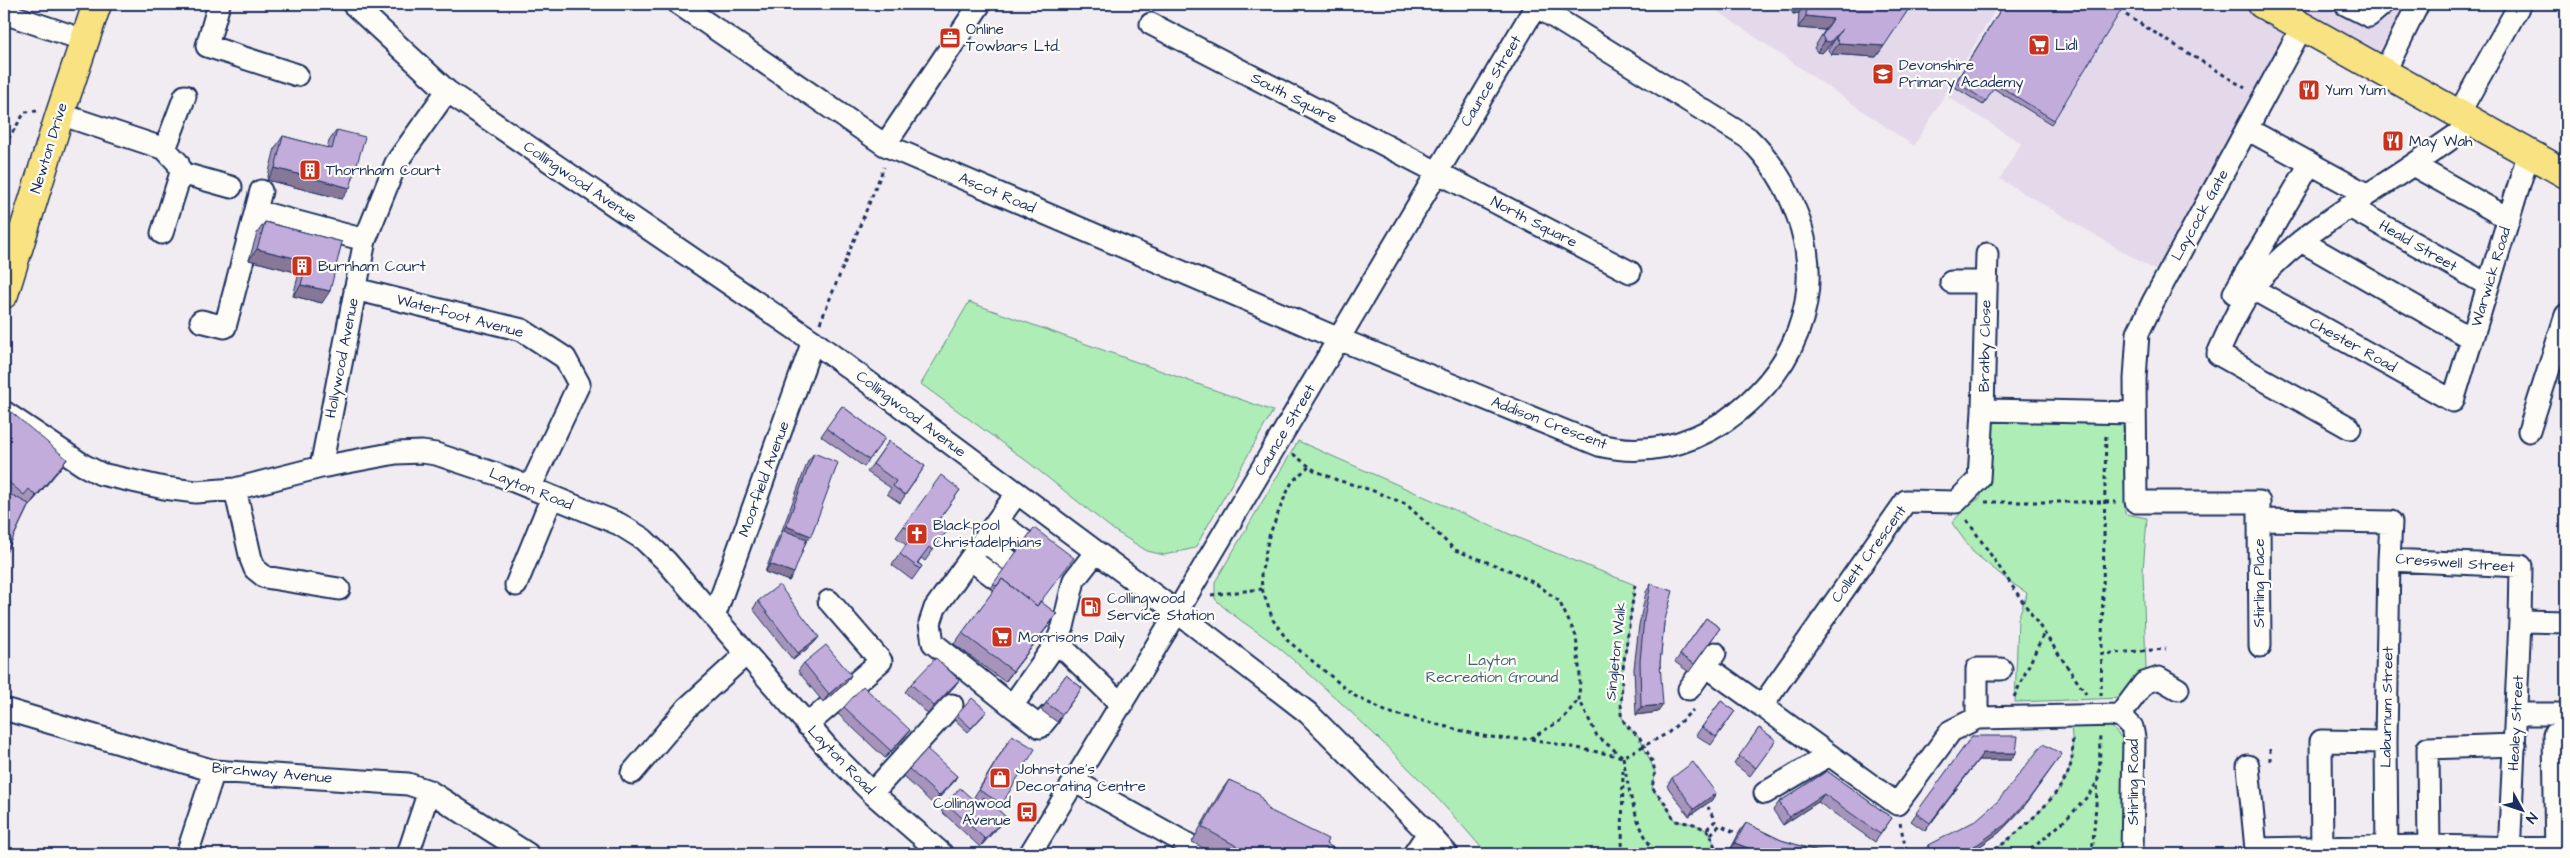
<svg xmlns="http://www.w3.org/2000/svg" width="2570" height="858" viewBox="0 0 2570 858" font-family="'Architects Daughter',sans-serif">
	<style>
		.built { fill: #e3d9ea }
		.green { fill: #aeedb5; stroke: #648e8a }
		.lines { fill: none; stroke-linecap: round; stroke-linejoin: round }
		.minor-casing { stroke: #1b2f5e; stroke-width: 25 }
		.major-casing { stroke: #1b2f5e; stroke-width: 31 }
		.path { stroke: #1b2f5e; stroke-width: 3; stroke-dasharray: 4 4; stroke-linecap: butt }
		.minor { stroke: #fdfcf7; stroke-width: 21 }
		.major { stroke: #f8e281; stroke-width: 28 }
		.wall { fill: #a694bc; stroke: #1b2f5e }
		.shaded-wall { fill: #877899; stroke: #1b2f5e }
		.building { fill: #c1acdb; stroke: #1b2f5e }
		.labels { text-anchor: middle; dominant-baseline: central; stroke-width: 4.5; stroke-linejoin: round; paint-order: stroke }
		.poi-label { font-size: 15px; fill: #1b2f5e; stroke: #fdfcf7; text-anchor: start }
		.street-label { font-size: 15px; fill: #1b2f5e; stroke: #fdfcf7 }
		.park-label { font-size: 15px; fill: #405e74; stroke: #fdfcf7 }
	</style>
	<rect width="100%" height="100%" fill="#f1ecf1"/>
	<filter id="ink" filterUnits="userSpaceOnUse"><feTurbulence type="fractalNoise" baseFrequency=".02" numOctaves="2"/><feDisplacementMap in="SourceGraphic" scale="10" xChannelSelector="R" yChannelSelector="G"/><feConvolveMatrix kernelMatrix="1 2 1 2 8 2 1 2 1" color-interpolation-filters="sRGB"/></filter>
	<g filter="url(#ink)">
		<path class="built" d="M1707,4h292l-85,142z
			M2004,4h414l-34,69 -85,-50 -136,252 -163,-96 21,-36 -73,-46z"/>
		<path class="green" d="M969,302l304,109 -78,137 -31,7 -17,-4 -32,-20 -87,-69 -107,-78z
			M1992,420l131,2 2,92 22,4 -4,53 3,98 -23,29 -108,4 3,-83 9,-26 -17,-11 -37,-30 -21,-29 14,-16 14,-9 7,-20z
			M1298,441l225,99 112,45 -13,90 -1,39 4,10 15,14 15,34 -3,17 13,14 10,18 19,3 16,8 7,22h-230c-62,-73 -130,-139 -203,-202 -22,-19 -48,-32 -69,-53v-17z
			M2071,724l39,1 19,21 -3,108h-137c25,-18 73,-57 81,-87 4,-14 2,-28 1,-43z"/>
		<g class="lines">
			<g class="minor-casing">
				<path id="minor" d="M219,4l-12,42 90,29
					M353,4l94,87 366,250 364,271 131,101 120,120 19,21
					M679,4l206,141 454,194 260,106c44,11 88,1 126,-24 69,-48 101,-122 73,-204 -11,-31 -26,-56 -50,-79l-215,-134
					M2345,4l24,12 14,-12
					M4,13l80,27
					M1151,24l479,248
					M2302,27l-149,275 -15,31 -3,46 1,123h123v18l132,2 -2,38 132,6 -1,55 46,1
					M2384,73l34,-69
					M2459,113l61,-109
					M60,114l105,35 13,14 3,10 50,14
					M2247,129l119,65
					M885,145l95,-141
					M165,149l20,-53
					M2413,165l96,54
					M2348,206l140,79
					M256,211l109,29
					M162,233l19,-60
					M2301,241l171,98
					M1951,282h35
					M355,289l167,41 43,28 14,26 -49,104
					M2253,289l200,112 76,-249
					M2234,293l76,-129
					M201,321l24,6 36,-136
					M1983,410l4,-156
					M4,412l79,53 18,9 63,14 32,4 39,-3 86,-22 75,-14 26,-1 14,2 63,21 120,49 24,15 23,22 168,194 38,38 70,61
					M2350,428l-132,-74c11,-25 23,-53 40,-73 36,-40 81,-68 126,-97 31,-20 61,-41 91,-62
					M2529,431l37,-116
					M321,467l44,-227 31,-77 51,-72
					M235,489l16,70 4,10 10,8 74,12
					M1017,493l-82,115 -5,15 3,20 79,63 45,-64 6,-15 11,-47 22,-28
					M2259,520l1,126
					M997,521l28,21
					M983,540l27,21
					M970,559l27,20
					M516,585l36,-88
					M714,617l99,-276
					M1057,642l65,63
					M1706,666l56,40
					M1689,689l26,-36
					M1012,706l28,21 9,-11
					M4,709l210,62 194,13 21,7 99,63
					M2516,714h50
					M2120,715l-143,3 -26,13 -54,73 -135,-98 144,-205 50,1 23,-23 4,-69 152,3
					M2120,715l12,12 2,11 -2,116
					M2120,715l24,-32 15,-5 19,11
					M1977,718v-49h24
					M807,725l74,-64 -52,-60
					M2248,766l8,83 173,-3 137,3
					M632,773l55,-65 58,-53
					M1074,781l131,73
					M872,793l80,-88
					M1765,793l64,-38
					M187,854l27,-83
					M408,854l21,-63
					M1030,854l147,-242 360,-608
					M1414,854l14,-21
					M2322,854l-1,-113 65,1
					M2387,854l-1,-112 3,-182
					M2429,854l-1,-106 87,-3
					M2509,854l11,-233
					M2556,854l-2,-119 12,-1"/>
			</g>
			<g class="major-casing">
				<path id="major" d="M2262,4l304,170
					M4,294l56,-180 37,-110"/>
			</g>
			<path class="path" d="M2126,15l119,73
				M4,146l21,-34 12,-1
				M820,323l64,-156
				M1293,454l21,16 23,10 34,10 35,14 49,46 56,21 27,14 21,16 17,35 4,40 -1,23 18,37 26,21 45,-24 25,-23
				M1309,466l-17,16 -9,19 -14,35 -8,39 1,14 11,31 15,21 67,55 32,16 96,24 24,3h23l33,-20 15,-19
				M1985,502h131
				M1967,520l119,174
				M1635,585l-13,90 -1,39 4,10 15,14 13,25 2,9 -3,16 13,15 10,18 19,3 16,8 7,22
				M1211,595l51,-6
				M2101,654l65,-5
				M2101,696l5,-264
				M2014,697l30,-64
				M1531,739l92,18
				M2270,749v14
				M1623,757c6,36 12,68 33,97
				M1900,823l7,31
				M1707,829l8,-8 -7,-14
				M1711,834l9,-9 16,8
				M1622,854l1,-86
				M1989,854c24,-16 74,-59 81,-87 3,-10 3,-21 2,-31
				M2025,854c18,-14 68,-55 73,-76 3,-13 1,-30 2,-43
				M2092,854l6,-74"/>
			<use href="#minor" class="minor"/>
			<use href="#major" class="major"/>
		</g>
		<path class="wall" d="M1788,4h124l-36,53 -45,-3 -3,-4 7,-11 -13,14 -5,-1 -3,-4 11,-18 -27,-2 1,-15 -6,1z
			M2004,4l50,116 -3,4 -58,-36 -10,17 -30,-19z
			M337,130l5,69 -75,-19 8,-32 8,-12 44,12 2,-7z
			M265,222l77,20 -20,61 -29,-7 6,-23 -50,-13 8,-27z
			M842,406l43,32 -21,29 -43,-31z
			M4,419l63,40 -8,11 -31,37 -24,50z
			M889,441l36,25 -25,37 -13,-9 4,-6 -24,-16z
			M814,453l-8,89 -17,39 -24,-9 13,-34 3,-5 27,-72z
			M960,490l-21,29 11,8 -25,34 -4,-3 -3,5 4,3 -10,14 -20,-15 14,-20 -10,-8 8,-11z
			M1034,528l7,74 16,12 -52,68 -51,-38 40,-54 -3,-2z
			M1651,584l13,39 -4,40 -2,49 -22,3 -2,-46 5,-44 7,-33z
			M758,601l61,36 -6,7 -20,16 -40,-51z
			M1706,618l14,10 -31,44 -14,-10z
			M804,663l47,12 -5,8 -23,19 -25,-31z
			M1066,675l16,13 -25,34 -16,-12z
			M959,680l-6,8 -25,26 -23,-22 6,-8z
			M1721,701l14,10 -24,34 -15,-10z
			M844,707l66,23 -6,8 -19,20 -47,-44z
			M957,715h27l-16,17 -14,-13z
			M1759,728l17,12 -26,36 -16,-12z
			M1012,735l-10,69 -4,6 8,7 -6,8 -20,22 -39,-36 5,-8 32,1 3,-2 -7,-5z
			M1972,736l44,17 -5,7h-33l-53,71 -14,-10z
			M909,769l48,7 -5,8 -19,20 -30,-28z
			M1827,771l65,47 -17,24 -57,-40 -35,23 -10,-15 6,-8z
			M1672,778l44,15 -5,8 -22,15 -22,-30z
			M1229,780l40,30 57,34 19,10h-131l-22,-12 27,-48z
			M2023,808l-23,24 -28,20 -5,2h-42l-1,-1 5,-8z
			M1746,823l35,17 33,10 26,4h-100l-10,-4 10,-19z"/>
		<path class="shaded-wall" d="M1800,4h5l-6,9 -6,1z
			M2356,4h18l-4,5z
			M1806,16l27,3 -8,11 -27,-2z
			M1843,28l-8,11 -13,14 -5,-1 8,-11z
			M1839,43l45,3 -8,11 -45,-3z
			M275,168l75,20 -8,11 -75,-19z
			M257,249l50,12 -8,12 -50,-13z
			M301,285l29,6 -8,12 -29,-7z
			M67,459l-8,11 -31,37 8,-11z
			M786,526l25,10 -6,7 -22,-12z
			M770,564l24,9 -5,8 -24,-9z
			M1057,614l-8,11 -44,57 8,-11z
			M819,637l-6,7 -20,16 5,-7z
			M851,675l-5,8 -23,19 6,-8z
			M959,680l-6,8 -25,26 6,-8z
			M1663,705l-5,7 -22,3 5,-8z
			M910,730l-6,8 -19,20 6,-7z
			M1983,753h33l-5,7h-33l-53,71z
			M2062,754l-39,54 -23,24 -28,20 -5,2h-9z
			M957,776l-5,8 -19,20 6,-8z
			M1716,793l-5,8 -22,15 5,-7z
			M1824,794l-6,8 -35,23 6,-8z
			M1006,817l-6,8 -20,22 5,-8z
			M1735,843l29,11h-24l-10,-4z"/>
		<path class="building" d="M1807,4h105l-28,42 -45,-3 -3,-5 7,-10 -13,14 -5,-1 -3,-5 11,-17 -27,-3z
			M2004,4h121l-71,116 -58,-36 -10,17 -30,-19z
			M337,130l28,7 -15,51 -75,-20 8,-32 49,13z
			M265,222l77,20 -12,49 -29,-6 6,-24 -50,-12z
			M842,406l43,32 -16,22 -43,-32z
			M10,411l57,48 -31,37 -7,-7 -5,6 -20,-17v-59z
			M889,441l36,25 -20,29 -12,-9 3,-5 -23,-17z
			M814,453l24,10 -27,73 -25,-10z
			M941,475l19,15 -21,29 11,8 -17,23 -4,-3 -12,16 5,3 -2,3 -20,-15 14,-20 -10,-8z
			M4,491l25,13 -25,53z
			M1034,528l40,30 -37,48 -35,-27 -5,7 -4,-2z
			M783,530l24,9 -13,34 -24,-9z
			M1002,579l35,27 3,-5 17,13 -44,57 -51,-38z
			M1651,584l22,7 -9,32 -4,40 3,42 -22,2 -1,-46 4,-43z
			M779,585l40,52 -21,16 -40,-52z
			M1706,618l14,10 -26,36 -14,-9z
			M826,645l25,30 -22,19 -25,-31z
			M936,658l23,22 -25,26 -23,-22z
			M1066,675l16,13 -20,26 -16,-11z
			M863,686l47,44 -19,21 -47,-44z
			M972,698l15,13 -16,17 -14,-13z
			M1721,701l14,10 -19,26 -14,-10z
			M1759,728l17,12 -20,28 -17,-12z
			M1012,735l23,14 -33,55 -23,-14z
			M1972,736h46l-2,17h-33l-53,70 -14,-10z
			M2043,744l19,10 -34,46 -22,24 -28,20 -20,10h-25l-4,-9 46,-24 23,-20z
			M927,749l30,27 -18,20 -30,-27z
			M1693,762l23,31 -22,16 -22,-31z
			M1827,771l65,47 -12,16 -56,-40 -35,23 -10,-15z
			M1229,780l29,13 11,17 59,29 -2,5 19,10h-94l-49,-27z
			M960,788l18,16 6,-7 22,20 -21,22 -39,-36z
			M1746,823l35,17 33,10 26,4h-76l-29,-11z"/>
	</g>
	<defs>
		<g id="office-square" transform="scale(1.125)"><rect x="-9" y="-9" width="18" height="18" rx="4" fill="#c8321e" stroke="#fdfcf7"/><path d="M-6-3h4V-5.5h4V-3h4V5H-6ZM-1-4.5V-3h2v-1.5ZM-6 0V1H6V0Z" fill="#fff"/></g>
		<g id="supermarket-square" transform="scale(1.125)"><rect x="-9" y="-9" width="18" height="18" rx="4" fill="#c8321e" stroke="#fdfcf7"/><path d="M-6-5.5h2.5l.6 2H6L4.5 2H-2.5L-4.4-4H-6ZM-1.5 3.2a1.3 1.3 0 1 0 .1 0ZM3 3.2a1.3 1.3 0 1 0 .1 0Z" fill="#fff"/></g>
		<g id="school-square" transform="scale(1.125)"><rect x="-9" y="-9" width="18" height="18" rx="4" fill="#c8321e" stroke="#fdfcf7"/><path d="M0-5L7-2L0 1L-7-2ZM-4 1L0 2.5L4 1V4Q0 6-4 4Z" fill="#fff"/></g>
		<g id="restaurant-square" transform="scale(1.125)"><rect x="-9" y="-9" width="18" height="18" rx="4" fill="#c8321e" stroke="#fdfcf7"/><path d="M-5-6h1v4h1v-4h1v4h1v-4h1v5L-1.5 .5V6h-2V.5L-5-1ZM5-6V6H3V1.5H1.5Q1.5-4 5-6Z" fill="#fff"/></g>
		<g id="building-square" transform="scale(1.125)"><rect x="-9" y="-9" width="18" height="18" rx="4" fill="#c8321e" stroke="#fdfcf7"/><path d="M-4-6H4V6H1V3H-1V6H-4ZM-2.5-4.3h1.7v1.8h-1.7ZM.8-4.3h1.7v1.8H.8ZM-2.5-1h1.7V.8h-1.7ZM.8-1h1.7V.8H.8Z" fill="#fff"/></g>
		<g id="church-square" transform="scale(1.125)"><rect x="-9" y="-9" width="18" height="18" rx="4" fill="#c8321e" stroke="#fdfcf7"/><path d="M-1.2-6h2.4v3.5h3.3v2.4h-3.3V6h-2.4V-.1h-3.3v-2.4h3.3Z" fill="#fff"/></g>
		<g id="fuel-square" transform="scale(1.125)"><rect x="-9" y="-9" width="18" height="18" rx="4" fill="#c8321e" stroke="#fdfcf7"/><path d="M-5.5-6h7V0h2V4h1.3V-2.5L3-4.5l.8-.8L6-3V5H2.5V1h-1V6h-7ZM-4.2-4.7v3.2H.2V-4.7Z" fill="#fff"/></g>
		<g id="shop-square" transform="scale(1.125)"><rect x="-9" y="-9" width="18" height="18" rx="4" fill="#c8321e" stroke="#fdfcf7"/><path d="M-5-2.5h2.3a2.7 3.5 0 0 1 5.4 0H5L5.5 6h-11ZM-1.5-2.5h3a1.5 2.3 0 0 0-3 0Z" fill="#fff"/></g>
		<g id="bus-square" transform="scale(1.125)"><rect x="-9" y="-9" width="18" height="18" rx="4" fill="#c8321e" stroke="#fdfcf7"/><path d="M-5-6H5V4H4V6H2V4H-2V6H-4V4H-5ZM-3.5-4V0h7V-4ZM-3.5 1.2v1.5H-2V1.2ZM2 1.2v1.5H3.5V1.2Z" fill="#fff"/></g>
	</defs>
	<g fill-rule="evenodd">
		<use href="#office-square" x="950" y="38"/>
		<use href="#supermarket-square" x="2039" y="45"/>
		<use href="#school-square" x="1883" y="74"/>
		<use href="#restaurant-square" x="2309" y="90"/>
		<use href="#restaurant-square" x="2393" y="141"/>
		<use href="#building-square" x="310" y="170"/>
		<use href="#building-square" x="302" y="266"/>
		<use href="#church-square" x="917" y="534"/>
		<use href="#fuel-square" x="1091" y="607"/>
		<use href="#supermarket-square" x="1002" y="637"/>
		<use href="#shop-square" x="1000" y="778"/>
		<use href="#bus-square" x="1027" y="812"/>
	</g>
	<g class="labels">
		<g class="poi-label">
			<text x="966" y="29">Online<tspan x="966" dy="17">Towbars Ltd.</tspan></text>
			<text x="2055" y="45">Lidl</text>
			<text x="1899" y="65">Devonshire<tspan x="1899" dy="17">Primary Academy</tspan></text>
			<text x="2325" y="90">Yum Yum</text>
			<text x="2409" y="141">May Wah</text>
			<text x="326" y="170">Thornham Court</text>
			<text x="318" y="266">Burnham Court</text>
			<text x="933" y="525">Blackpool<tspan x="933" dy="17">Christadelphians</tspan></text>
			<text x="1107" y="598">Collingwood<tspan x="1107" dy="17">Service Station</tspan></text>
			<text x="1018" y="637">Morrisons Daily</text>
			<text x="1016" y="769">Johnstone's<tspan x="1016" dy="17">Decorating Centre</tspan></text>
			<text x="1011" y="803" text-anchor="end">Collingwood<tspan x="1011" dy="17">Avenue</tspan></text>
		</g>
		<g class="street-label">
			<text transform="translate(1491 81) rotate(-59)">Caunce Street</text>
			<text transform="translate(1294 98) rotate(27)">South Square</text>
			<text transform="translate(49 148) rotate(-73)">Newton Drive</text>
			<text transform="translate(580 182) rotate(34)">Collingwood Avenue</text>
			<text transform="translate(997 193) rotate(23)">Ascot Road</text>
			<text transform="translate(2200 215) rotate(-61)">Laycock Gate</text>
			<text transform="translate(1534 222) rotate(27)">North Square</text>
			<text transform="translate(2418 246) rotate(30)">Heald Street</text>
			<text transform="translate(2491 277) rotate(-73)">Warwick Road</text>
			<text transform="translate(460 316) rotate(15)">Waterfoot Avenue</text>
			<text transform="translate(2353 345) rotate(29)">Chester Road</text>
			<text transform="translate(1985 346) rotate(-89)">Bratby Close</text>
			<text transform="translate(342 358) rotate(-79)">Hollywood Avenue</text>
			<text transform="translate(911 414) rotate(37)">Collingwood Avenue</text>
			<text transform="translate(1549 423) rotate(21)">Addison Crescent</text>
			<text transform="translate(1285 430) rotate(-59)">Caunce Street</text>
			<text transform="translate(764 479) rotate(-70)">Moorfield Avenue</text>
			<text transform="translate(531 489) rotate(22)">Layton Road</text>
			<text transform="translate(1869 554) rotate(-54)">Collett Crescent</text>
			<text transform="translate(2455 563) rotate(4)">Cresswell Street</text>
			<text transform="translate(2259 583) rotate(-90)">Stirling Place</text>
			<text transform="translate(1616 651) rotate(-84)">Singleton Walk</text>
			<text transform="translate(2387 707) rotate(-89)">Laburnum Street</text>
			<text transform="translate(2516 723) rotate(-87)">Healey Street</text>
			<text transform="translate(841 760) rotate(46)">Layton Road</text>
			<text transform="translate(272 773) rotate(5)">Birchway Avenue</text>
			<text transform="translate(2133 782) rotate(-90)">Stirling Road</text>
		</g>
		<g class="park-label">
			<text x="1492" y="660">Layton<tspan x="1492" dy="17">Recreation Ground</tspan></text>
		</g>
	</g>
	<rect width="2570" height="858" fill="none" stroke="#fdfcf7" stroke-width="20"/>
	<rect x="10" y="10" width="2550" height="838" fill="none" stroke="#1b2f5e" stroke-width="2" filter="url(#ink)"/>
	<g transform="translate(2522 810) rotate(130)" stroke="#fdfcf7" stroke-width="4" paint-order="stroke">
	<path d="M0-4L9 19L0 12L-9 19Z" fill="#1b2f5e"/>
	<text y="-8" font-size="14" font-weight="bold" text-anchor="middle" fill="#1b2f5e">N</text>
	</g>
</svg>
